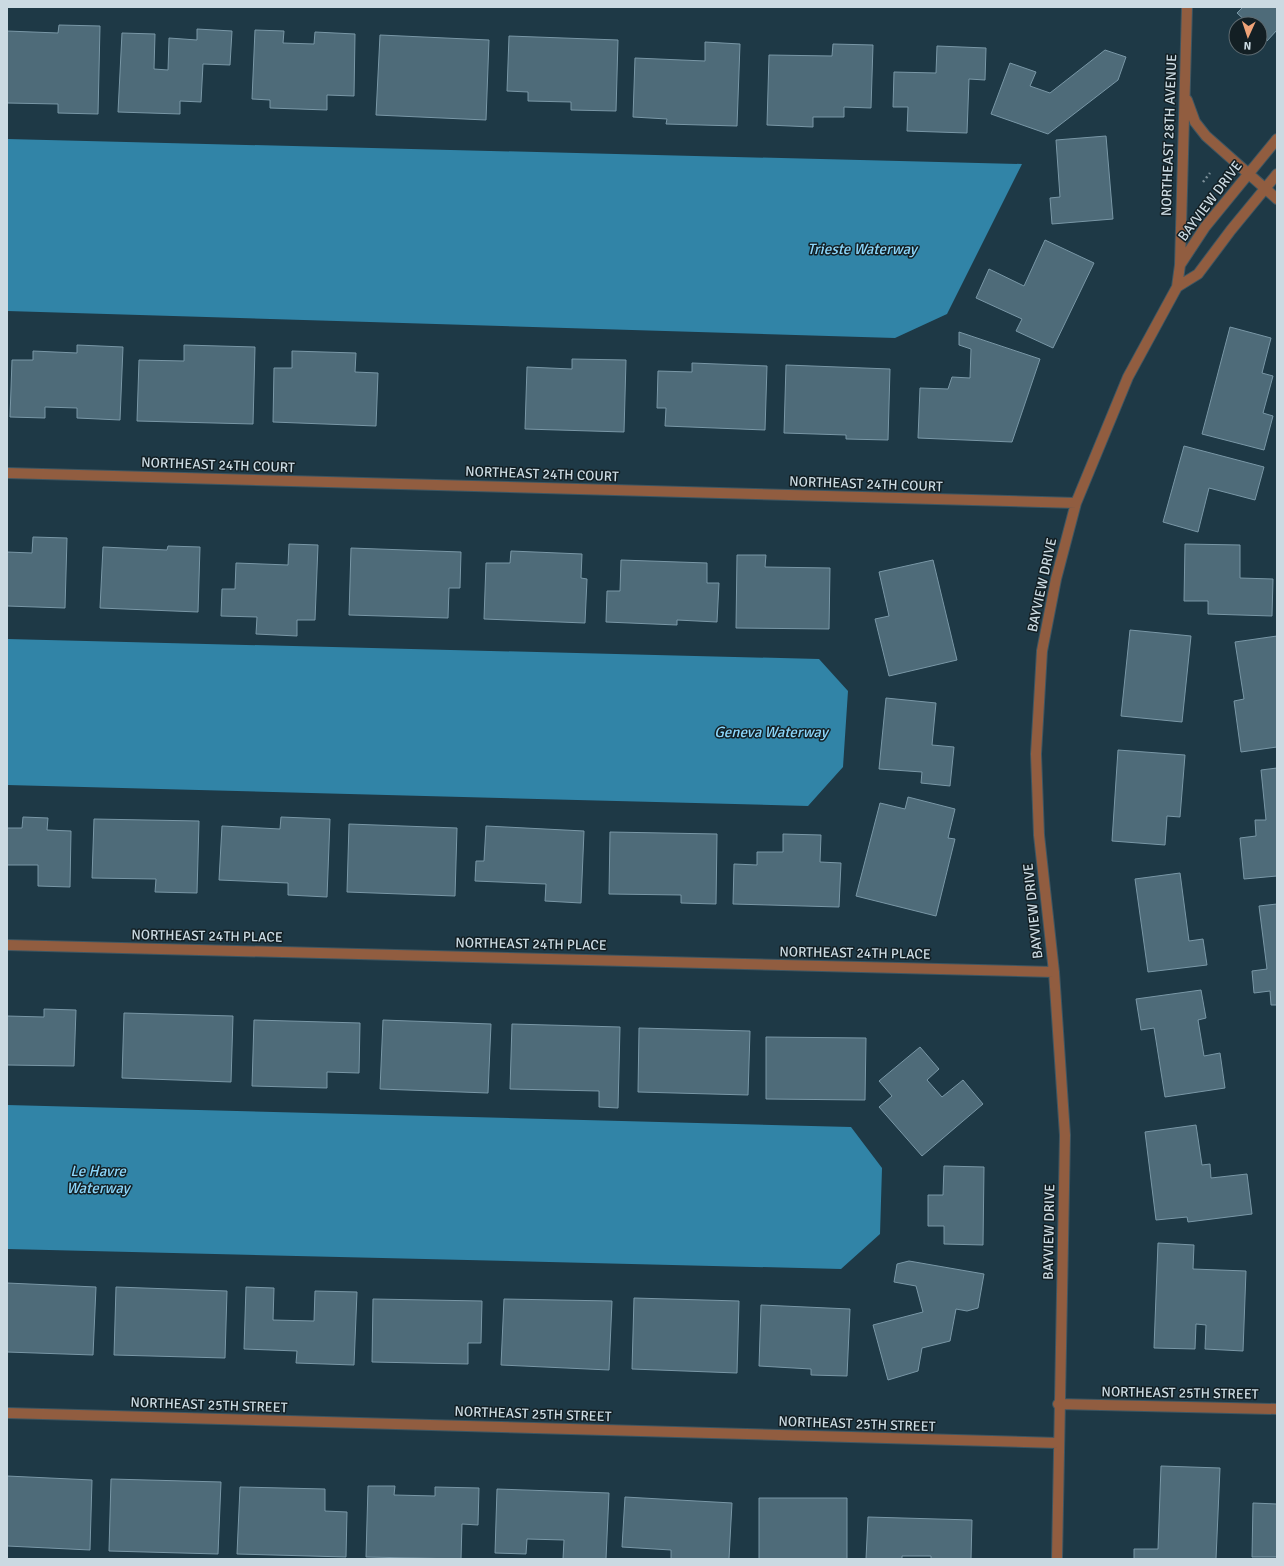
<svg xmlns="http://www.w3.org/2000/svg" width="1284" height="1566" viewBox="0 0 1284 1566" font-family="Signika,sans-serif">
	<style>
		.water { fill: #3184a7 }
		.building { fill: #4e6b79; stroke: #7997a6 }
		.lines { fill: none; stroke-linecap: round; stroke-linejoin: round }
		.minor-casing { stroke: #3d5662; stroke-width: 12 }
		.path { stroke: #7b8f99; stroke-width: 2.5; stroke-dasharray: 2 3; stroke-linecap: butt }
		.minor { stroke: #915d40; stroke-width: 10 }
		.labels { text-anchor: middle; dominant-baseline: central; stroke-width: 3; stroke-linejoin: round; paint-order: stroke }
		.street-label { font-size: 14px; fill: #cbdae2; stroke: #131f24 }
		.water-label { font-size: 15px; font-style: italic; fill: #8cd6fa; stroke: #131f24 }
	</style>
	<rect width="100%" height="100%" fill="#1e3946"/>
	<path class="water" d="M7,139l1015,25 -75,150 -52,24 -888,-27z
		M7,639l812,20 29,32 -5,76 -35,39 -801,-21z
		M7,1105l844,22 31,41 -2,66 -39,35 -834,-20z"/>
	<path class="building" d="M1243,7h34v23l-10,11 -7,-7v-10h-11l-12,-11z
		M59,25l41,1 -2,88 -40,-1v-9l-51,-1v-72l51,2z
		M197,29l35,2 -2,34 -27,-1 -2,38 -21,-1v13l-62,-2 4,-79 33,1 -1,35 14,1 1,-32 28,2z
		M255,30l29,1 -1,12 31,1 1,-12 40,2 -1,62 -27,-1v15l-57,-2v-8l-18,-1z
		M380,35l109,5 -3,80 -110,-5z
		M509,36l109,4 -2,71 -45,-1v-8l-43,-1v-9l-21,-1z
		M705,42l35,2 -3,82 -71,-2 1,-5 -34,-2 2,-59 70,3z
		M833,44l40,1 -2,63 -27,-1v10h-31v10l-46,-2 2,-70 63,1z
		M937,46l49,2 -1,32 -16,-1 -2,54 -60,-2 1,-24h-15l1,-35 42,1z
		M1105,50l21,7 -8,23 -70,54 -57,-20 19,-51 26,9 -6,14 20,7z
		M1106,136l7,83 -61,5 -2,-26 10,-1 -4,-57z
		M1045,240l49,23 -41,85 -37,-17 6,-12 -46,-21 13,-29 35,17z
		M1230,327l41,11 -9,35 11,3 -10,37 10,3 -9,34 -62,-16z
		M959,332l81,27 -28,83 -94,-4 2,-50 28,1 4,-12 18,1 1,-29 -12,-4z
		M77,345l46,2 -3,73 -43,-2v-10l-32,-1v11l-35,-1 2,-57h21v-9l44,2z
		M184,345l71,2 -2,77 -116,-3 2,-61 45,1z
		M292,351l64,2 -1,19 23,1 -2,53 -103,-4 1,-54h18z
		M572,359l54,1 -2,72 -99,-3 2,-62 45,2z
		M692,363l75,3 -2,64 -100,-4 1,-18h-9l1,-37 34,1z
		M786,365l104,4 -2,71 -42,-1v-4l-62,-2z
		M1184,446l80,21 -9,33 -46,-12 -11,44 -35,-10z
		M33,537l34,1 -2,70 -58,-2v-54l25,1z
		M289,544l29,1 -3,75h-18v16l-41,-2 1,-17 -36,-1 1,-27h13l1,-26 52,2z
		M1185,544l55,1v33l33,1 -1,37 -64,-2v-13h-24z
		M168,546l32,1 -2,65 -98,-4 3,-61 64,3z
		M351,548l110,4 -1,36h-11l-1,30 -99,-3z
		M511,551l71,3 -1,24 6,1 -2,44 -101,-4 2,-56h24z
		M737,555h29l-1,12 65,1 -1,61 -93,-1z
		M621,560l86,3v20h12l-2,39 -40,-2v5l-71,-3 1,-31h13z
		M933,560l24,100 -68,16 -14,-57 14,-3 -10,-44z
		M1130,630l61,6 -9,86 -61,-6z
		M1277,636v111l-36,5 -7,-51 10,-2 -9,-57z
		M886,698l50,5 -4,42 22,2 -4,39 -29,-3 1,-11 -43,-3z
		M1118,750l67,5 -5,62 -13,-1 -2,29 -53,-4z
		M1277,768v108l-33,3 -4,-41 16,-2 -1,-16h11l-5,-50z
		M908,797l47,12 -7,29 7,1 -19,77 -80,-20 24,-93 25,6z
		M23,817l25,1 -1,12 24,1 -1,56 -32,-1v-21h-31v-37h15z
		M281,817l49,2 -3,78 -39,-2v-12l-69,-3 3,-54 58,3z
		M94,819l105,2 -2,72 -42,-1 1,-13 -64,-1z
		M349,824l108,4 -2,68 -108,-4z
		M486,826l98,5 -3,72 -36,-2 1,-17 -71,-3 1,-20h8z
		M610,832l107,2 -1,70 -35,-1v-8l-72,-1z
		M783,834l38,1 -1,27 21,1 -2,44 -106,-3 1,-40 23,1v-13h26z
		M1180,873l9,68 14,-2 4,26 -59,7 -13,-93z
		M1277,904v101h-6l-1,-14 -16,2 -2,-22 15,-2 -8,-63z
		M1201,990l5,28 -8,2 6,36 16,-3 5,35 -60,9 -11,-69 -13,2 -5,-31z
		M44,1009l32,1 -2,56 -67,-1v-49l37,1z
		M124,1013l109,3 -2,66 -109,-4z
		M254,1020l106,3 -1,50 -32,-1v16l-75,-2z
		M383,1020l108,4 -3,69 -108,-4z
		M512,1024l108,3 -2,81 -19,-1v-16l-89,-2z
		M639,1028l111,3 -2,64 -110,-3z
		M766,1037l100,1 -1,62 -99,-1z
		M920,1047l19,22 -12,11 15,17 21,-17 20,24 -61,52 -43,-49 13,-11 -13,-15z
		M1196,1125l6,40 8,-1 1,14 36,-4 5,40 -64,8 -1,-5 -31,3 -11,-88z
		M944,1166l40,1 -1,78 -39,-1v-18h-16v-31h15z
		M1158,1243l36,2 -1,24 53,2 -3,80 -38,-2 1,-24 -10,-1 -1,25 -41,-1z
		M909,1261l75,13 -6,34 -11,3 -11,-2 -6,32 -28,7 -4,23 -30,9 -15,-55 50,-13 -7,-26 -22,-4 3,-18z
		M7,1283l89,4 -3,68 -86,-3z
		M116,1287l111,4 -2,67 -111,-3z
		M246,1287l28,1 -1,32 41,1 1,-30 42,1 -3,73 -58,-2 1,-12 -53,-2z
		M634,1298l105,3 -2,72 -105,-4z
		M373,1299l109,2 -1,42h-13v21l-96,-2z
		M504,1299l108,2 -3,69 -108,-5z
		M761,1305l89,4 -3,67 -36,-1v-6l-52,-3z
		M1161,1466l59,2 -4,91h-82v-10h24z
		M7,1476l85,4 -2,70 -83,-4z
		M111,1479l110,3 -3,72 -109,-3z
		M368,1486h27l-1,9 41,1v-9l44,1 -1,37 -16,-1 -1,35 -95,-2z
		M240,1487l85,2v22l22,1 -1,45 -109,-3z
		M497,1489l112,4 -3,66h-43l1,-19 -37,-1 -1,15 -31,-1z
		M625,1497l107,6 -3,56h-58v-9l-49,-3z
		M759,1498h88v61h-88z
		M1253,1503l24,1v53h-25z
		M868,1517l104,3 -1,39h-40v-3h-29v3h-36z"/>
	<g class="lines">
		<g class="minor-casing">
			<path id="minor" d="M1187,100l8,22 11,14 71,63
				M1180,265l7,-258
				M1177,287l21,-13 33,-44 46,-56
				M7,473l1069,30
				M7,945l1047,27
				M1058,1404l219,5
				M7,1413l1051,30
				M1057,1559l8,-424 -11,-163 -15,-137 -3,-81 6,-103 14,-72 20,-76 52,-126 49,-90 3,-22 25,-38 72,-88"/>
		</g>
		<path class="path" d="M1203,182l7,-9"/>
		<use href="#minor" class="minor"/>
	</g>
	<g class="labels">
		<g class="street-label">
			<text transform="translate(1169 135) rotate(-88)">NORTHEAST 28TH AVENUE</text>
			<text transform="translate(1210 201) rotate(-53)">BAYVIEW DRIVE</text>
			<text transform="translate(218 465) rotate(2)">NORTHEAST 24TH COURT</text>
			<text transform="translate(542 474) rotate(2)">NORTHEAST 24TH COURT</text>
			<text transform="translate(866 484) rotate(2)">NORTHEAST 24TH COURT</text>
			<text transform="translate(1042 585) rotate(-78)">BAYVIEW DRIVE</text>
			<text transform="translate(1033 911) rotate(-96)">BAYVIEW DRIVE</text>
			<text transform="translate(207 936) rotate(1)">NORTHEAST 24TH PLACE</text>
			<text transform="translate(531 944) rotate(1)">NORTHEAST 24TH PLACE</text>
			<text transform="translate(855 953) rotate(1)">NORTHEAST 24TH PLACE</text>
			<text transform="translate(1049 1232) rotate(-89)">BAYVIEW DRIVE</text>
			<text transform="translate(1180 1393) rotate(1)">NORTHEAST 25TH STREET</text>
			<text transform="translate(209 1405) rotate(2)">NORTHEAST 25TH STREET</text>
			<text transform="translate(533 1414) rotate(2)">NORTHEAST 25TH STREET</text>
			<text transform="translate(857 1424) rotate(2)">NORTHEAST 25TH STREET</text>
		</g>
		<g class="water-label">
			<text x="862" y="249">Trieste Waterway</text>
			<text x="771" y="732">Geneva Waterway</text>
			<text x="98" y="1171">Le Havre<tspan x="98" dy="17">Waterway</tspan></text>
		</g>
	</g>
	<rect width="1284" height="1566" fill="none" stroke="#cbdae2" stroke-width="16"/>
	<g transform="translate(1248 36) rotate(183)"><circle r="19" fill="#131f24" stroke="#5d6a70"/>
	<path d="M0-3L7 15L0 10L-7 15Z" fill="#efa378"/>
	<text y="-6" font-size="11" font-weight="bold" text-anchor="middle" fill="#cbdae2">N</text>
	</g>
</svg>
